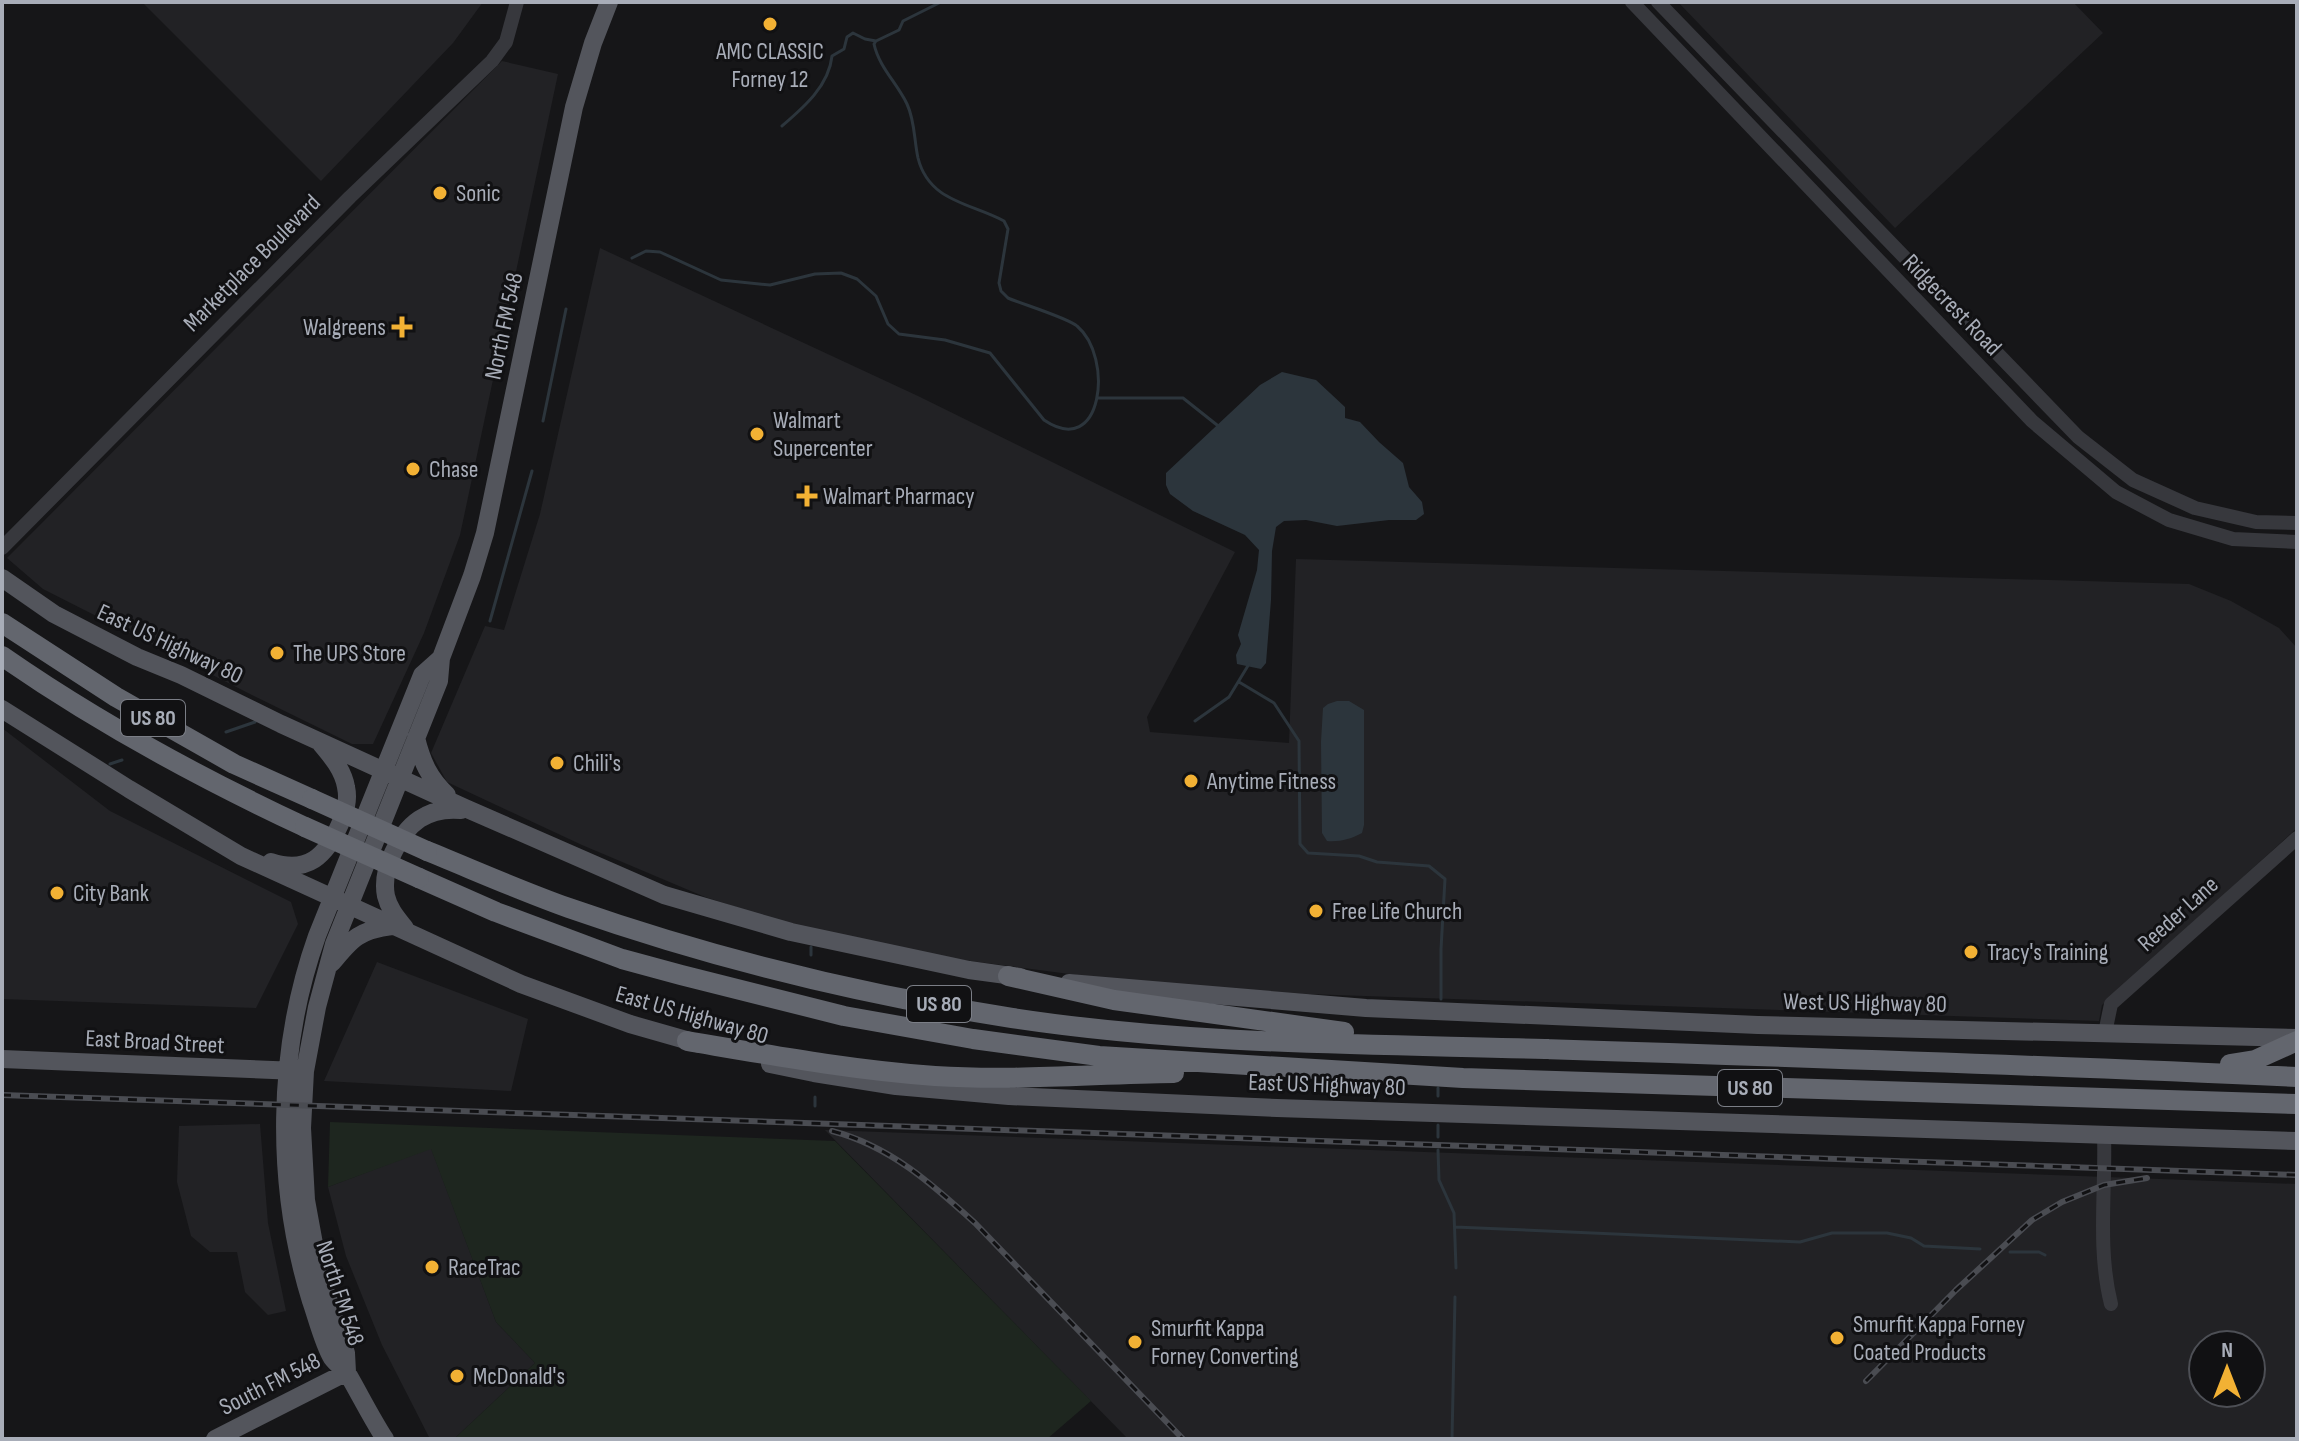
<svg xmlns="http://www.w3.org/2000/svg" width="2299" height="1441" viewBox="0 0 2299 1441" font-family="'Sofia Sans Condensed',sans-serif">
	<style>
		.built { fill: #222225; fill-rule: evenodd }
		.green { fill: #1e261f }
		.water { fill: #2c353c }
		.lines { fill: none; stroke-linecap: round; stroke-linejoin: round }
		.stream { stroke: #2c353c; stroke-width: 3 }
		.minor { stroke: #37383d; stroke-width: 14 }
		.major { stroke: #53555c; stroke-width: 18 }
		.highway { stroke: #63666e; stroke-width: 20 }
		.rail-casing { stroke: #4a4c52; stroke-width: 6 }
		.rail { stroke: #111113; stroke-width: 3; stroke-dasharray: 9; stroke-linecap: butt }
		.highway-bridge { stroke: #63666e; stroke-width: 20 }
		.poi-dot { fill: #f2b134; stroke: #111113; stroke-width: 3 }
		.labels { text-anchor: middle; dominant-baseline: central; stroke-width: 6; stroke-linejoin: round; paint-order: stroke }
		.shield { fill: #111113; stroke: #7b7e86; stroke-width: 2 }
		.shield-label { font-size: 22px; font-weight: bold; fill: #a8adb8 }
		.poi-label { font-size: 24px; fill: #a8adb8; stroke: #111113; text-anchor: start }
		.street-label { font-size: 24px; fill: #a8adb8; stroke: #111113 }
	</style>
	<rect width="100%" height="100%" fill="#161618"/>
	<path class="built" d="M142,2h341l-30,41 -132,138z
		M1678,2h395l30,31 -208,195z
		M502,61l56,13 -98,461 -36,98 -51,111h-21l-100,-49 -209,-106 -36,-31z
		M600,248l318,148 317,156 -88,165 3,15 139,11 7,-184 893,25 42,17 48,27 18,20v180l-195,177 -3,16 -908,-31 -274,-36 -103,-22 -109,-35 -123,-52 -135,-63 -16,-29 54,-127 19,4 36,-116z
		M2,728l108,83 181,91 7,22 -42,84 -254,-9z
		M377,962l151,57 -17,72 -187,-10z
		M260,1124l8,99 18,88 -18,4 -23,-23 -8,-40h-27l-19,-16 -14,-54 2,-56z
		M825,1130l1472,54v255h-1169zM2203,1345h48v48h-48z
		M431,1148l65,174 39,41 -81,76h-24l-48,-94 -36,-89 -18,-69z"/>
	<path class="green" d="M330,1122l505,19 256,260 -44,38h-593l81,-76 -39,-41 -65,-173 -103,38z"/>
	<path class="water" d="M1282,372l34,8 29,27v11l15,4 19,20 24,21 6,24 13,15 2,12 -8,6h-27l-52,6 -31,-6 -22,1 -8,6 -4,24 -1,49 -5,63 -5,6 -24,-5 -1,-9 5,-11 -3,-9 19,-65 2,-20 -14,-15 -52,-24 -23,-17 -4,-9v-12l94,-88z
		M1337,701h12l15,9v115l-2,8c-11,6 -22,9 -35,8l-5,-8 -1,-91 2,-34 5,-4z"/>
	<g class="lines">
		<path class="stream" d="M782,126c21,-18 47,-40 50,-70l12,-7 3,-12 6,-4 12,6 11,2
			M632,258l14,-7 14,1 61,28 49,5 45,-11 26,-1 16,6 19,17 12,28 11,10 46,6 45,13 54,67c59,40 70,-63 33,-94 -9,-8 -55,-22 -69,-28l-7,-7 -2,-8 9,-54 -4,-8c-33,-18 -75,-19 -86,-63 -4,-18 -3,-37 -11,-54 -10,-21 -28,-37 -33,-60l2,-3 23,-11 4,-9 38,-19
			M1098,398h85l34,27
			M543,421l23,-112
			M490,621l42,-150
			M1239,682l35,21 25,38 1,103 8,9 51,3 18,6 52,4 16,13 -4,70v50
			M1195,721l34,-24 20,-33
			M226,732l29,-10
			M110,764l12,-4
			M811,947v8
			M1438,1096v-8
			M815,1106v-9
			M1438,1137v-12
			M1438,1150l1,30 15,33 2,55
			M1455,1227l345,15 32,-9h55l24,5 13,8 56,3
			M2010,1252h29l6,3
			M1452,1439l3,-142"/>
		<path class="minor" d="M1632,2l400,419 84,71 53,28 64,19 64,3
			M1658,2l420,435 55,43 62,28 61,14 41,1
			M2,548l348,-351 142,-136 14,-19 11,-40
			M2105,1033l6,-29 186,-166
			M2104,1134c2,56 -7,114 7,170"/>
		<path class="major" d="M2,578l52,36 83,43 44,18 100,49 184,84 199,87 127,37 178,38 51,7
			M2,709l127,80 112,67 280,128 109,40 70,20
			M416,738c6,24 13,40 31,57
			M271,862c37,12 55,-6 69,-38 5,-12 9,-23 6,-37 -3,-17 -14,-30 -25,-43
			M405,928c-8,-10 -16,-19 -19,-32 -3,-15 1,-30 7,-43 14,-30 34,-46 68,-43
			M332,963c20,-25 28,-33 60,-37
			M1069,983l297,25 392,17 539,13
			M2,1059l296,12
			M770,1064l44,9 82,13 113,10 268,12 1020,33
			M347,1372l-1,-19 -27,-82 -13,-71 -4,-72 3,-57 12,-64 17,-63 105,-263 2,-23 31,-82 13,-43 89,-426 19,-64 16,-41
			M215,1439l132,-67
			M385,1439c-13,-20 -24,-42 -36,-63 -4,-7 -12,-11 -17,-18 -8,-12 -16,-43 -21,-57 -36,-116 -35,-250 6,-365l105,-261 19,-17"/>
		<path class="highway" d="M2,623l114,74 118,67 78,35
			M2,656c95,66 198,122 303,171
			M427,851c47,19 94,40 142,57 143,50 293,87 443,110 176,27 355,26 533,31 250,8 501,16 752,28
			M419,878l77,34 126,47 59,16 163,41 129,23 126,17 364,22 834,26
			M1008,976l106,24 230,32
			M687,1041c83,14 165,29 248,35 80,5 159,-2 239,-3
			M2230,1064l25,-4 42,-19"/>
		<g class="rail-casing">
			<path id="rail" d="M2,1095l2295,80
				M832,1131c58,15 100,53 143,92l208,216
				M1866,1381l90,-91 76,-70 30,-18 42,-17 43,-7"/>
		</g>
		<use href="#rail" class="rail"/>
		<path class="highway-bridge" d="M312,799l115,52
			M305,827l114,51"/>
	</g>
	<g class="poi-dot">
		<circle cx="770" cy="24" r="8"/>
		<circle cx="440" cy="193" r="8"/>
		<path d="M398 315h8v8h8v8h-8v8h-8v-8h-8v-8h8z"/>
		<circle cx="757" cy="434" r="8"/>
		<circle cx="413" cy="469" r="8"/>
		<path d="M803 484h8v8h8v8h-8v8h-8v-8h-8v-8h8z"/>
		<circle cx="277" cy="653" r="8"/>
		<circle cx="557" cy="763" r="8"/>
		<circle cx="1191" cy="781" r="8"/>
		<circle cx="57" cy="893" r="8"/>
		<circle cx="1316" cy="911" r="8"/>
		<circle cx="1971" cy="952" r="8"/>
		<circle cx="432" cy="1267" r="8"/>
		<circle cx="1837" cy="1338" r="8"/>
		<circle cx="1135" cy="1342" r="8"/>
		<circle cx="457" cy="1376" r="8"/>
	</g>
	<g class="labels">
		<g class="shield">
			<rect x="121" y="700" width="64" height="36" rx="6"/>
			<rect x="907" y="986" width="64" height="36" rx="6"/>
			<rect x="1718" y="1070" width="64" height="36" rx="6"/>
		</g>
		<g class="shield-label">
			<text x="153" y="718">US 80</text>
			<text x="939" y="1004">US 80</text>
			<text x="1750" y="1088">US 80</text>
		</g>
		<g class="poi-label">
			<text x="770" y="51" text-anchor="middle">AMC CLASSIC<tspan x="770" dy="28">Forney 12</tspan></text>
			<text x="456" y="193">Sonic</text>
			<text x="386" y="327" text-anchor="end">Walgreens</text>
			<text x="773" y="420">Walmart<tspan x="773" dy="28">Supercenter</tspan></text>
			<text x="429" y="469">Chase</text>
			<text x="823" y="496">Walmart Pharmacy</text>
			<text x="293" y="653">The UPS Store</text>
			<text x="573" y="763">Chili's</text>
			<text x="1207" y="781">Anytime Fitness</text>
			<text x="73" y="893">City Bank</text>
			<text x="1332" y="911">Free Life Church</text>
			<text x="1987" y="952">Tracy's Training</text>
			<text x="448" y="1267">RaceTrac</text>
			<text x="1853" y="1324">Smurfit Kappa Forney<tspan x="1853" dy="28">Coated Products</tspan></text>
			<text x="1151" y="1328">Smurfit Kappa<tspan x="1151" dy="28">Forney Converting</tspan></text>
			<text x="473" y="1376">McDonald's</text>
		</g>
		<g class="street-label">
			<text transform="translate(252 263) rotate(-45)">Marketplace Boulevard</text>
			<text transform="translate(1952 305) rotate(46)">Ridgecrest Road</text>
			<text transform="translate(504 326) rotate(-78)">North FM 548</text>
			<text transform="translate(170 644) rotate(25)">East US Highway 80</text>
			<text transform="translate(2178 914) rotate(-42)">Reeder Lane</text>
			<text transform="translate(1865 1003) rotate(1)">West US Highway 80</text>
			<text transform="translate(692 1015) rotate(16)">East US Highway 80</text>
			<text transform="translate(155 1042) rotate(3)">East Broad Street</text>
			<text transform="translate(1327 1085) rotate(2)">East US Highway 80</text>
			<text transform="translate(340 1293) rotate(72)">North FM 548</text>
			<text transform="translate(270 1384) rotate(-27)">South FM 548</text>
		</g>
	</g>
	<rect width="2299" height="1441" fill="none" stroke="#a8adb8" stroke-width="8"/>
	<g transform="translate(2227 1369)"><circle r="38" fill="#111113" stroke="#4d4f55" stroke-width="2"/>
	<path d="M0-6L14 30L0 20L-14 30Z" fill="#f2b134"/>
	<text y="-12" font-size="22" font-weight="bold" text-anchor="middle" fill="#a8adb8">N</text>
	</g>
</svg>
